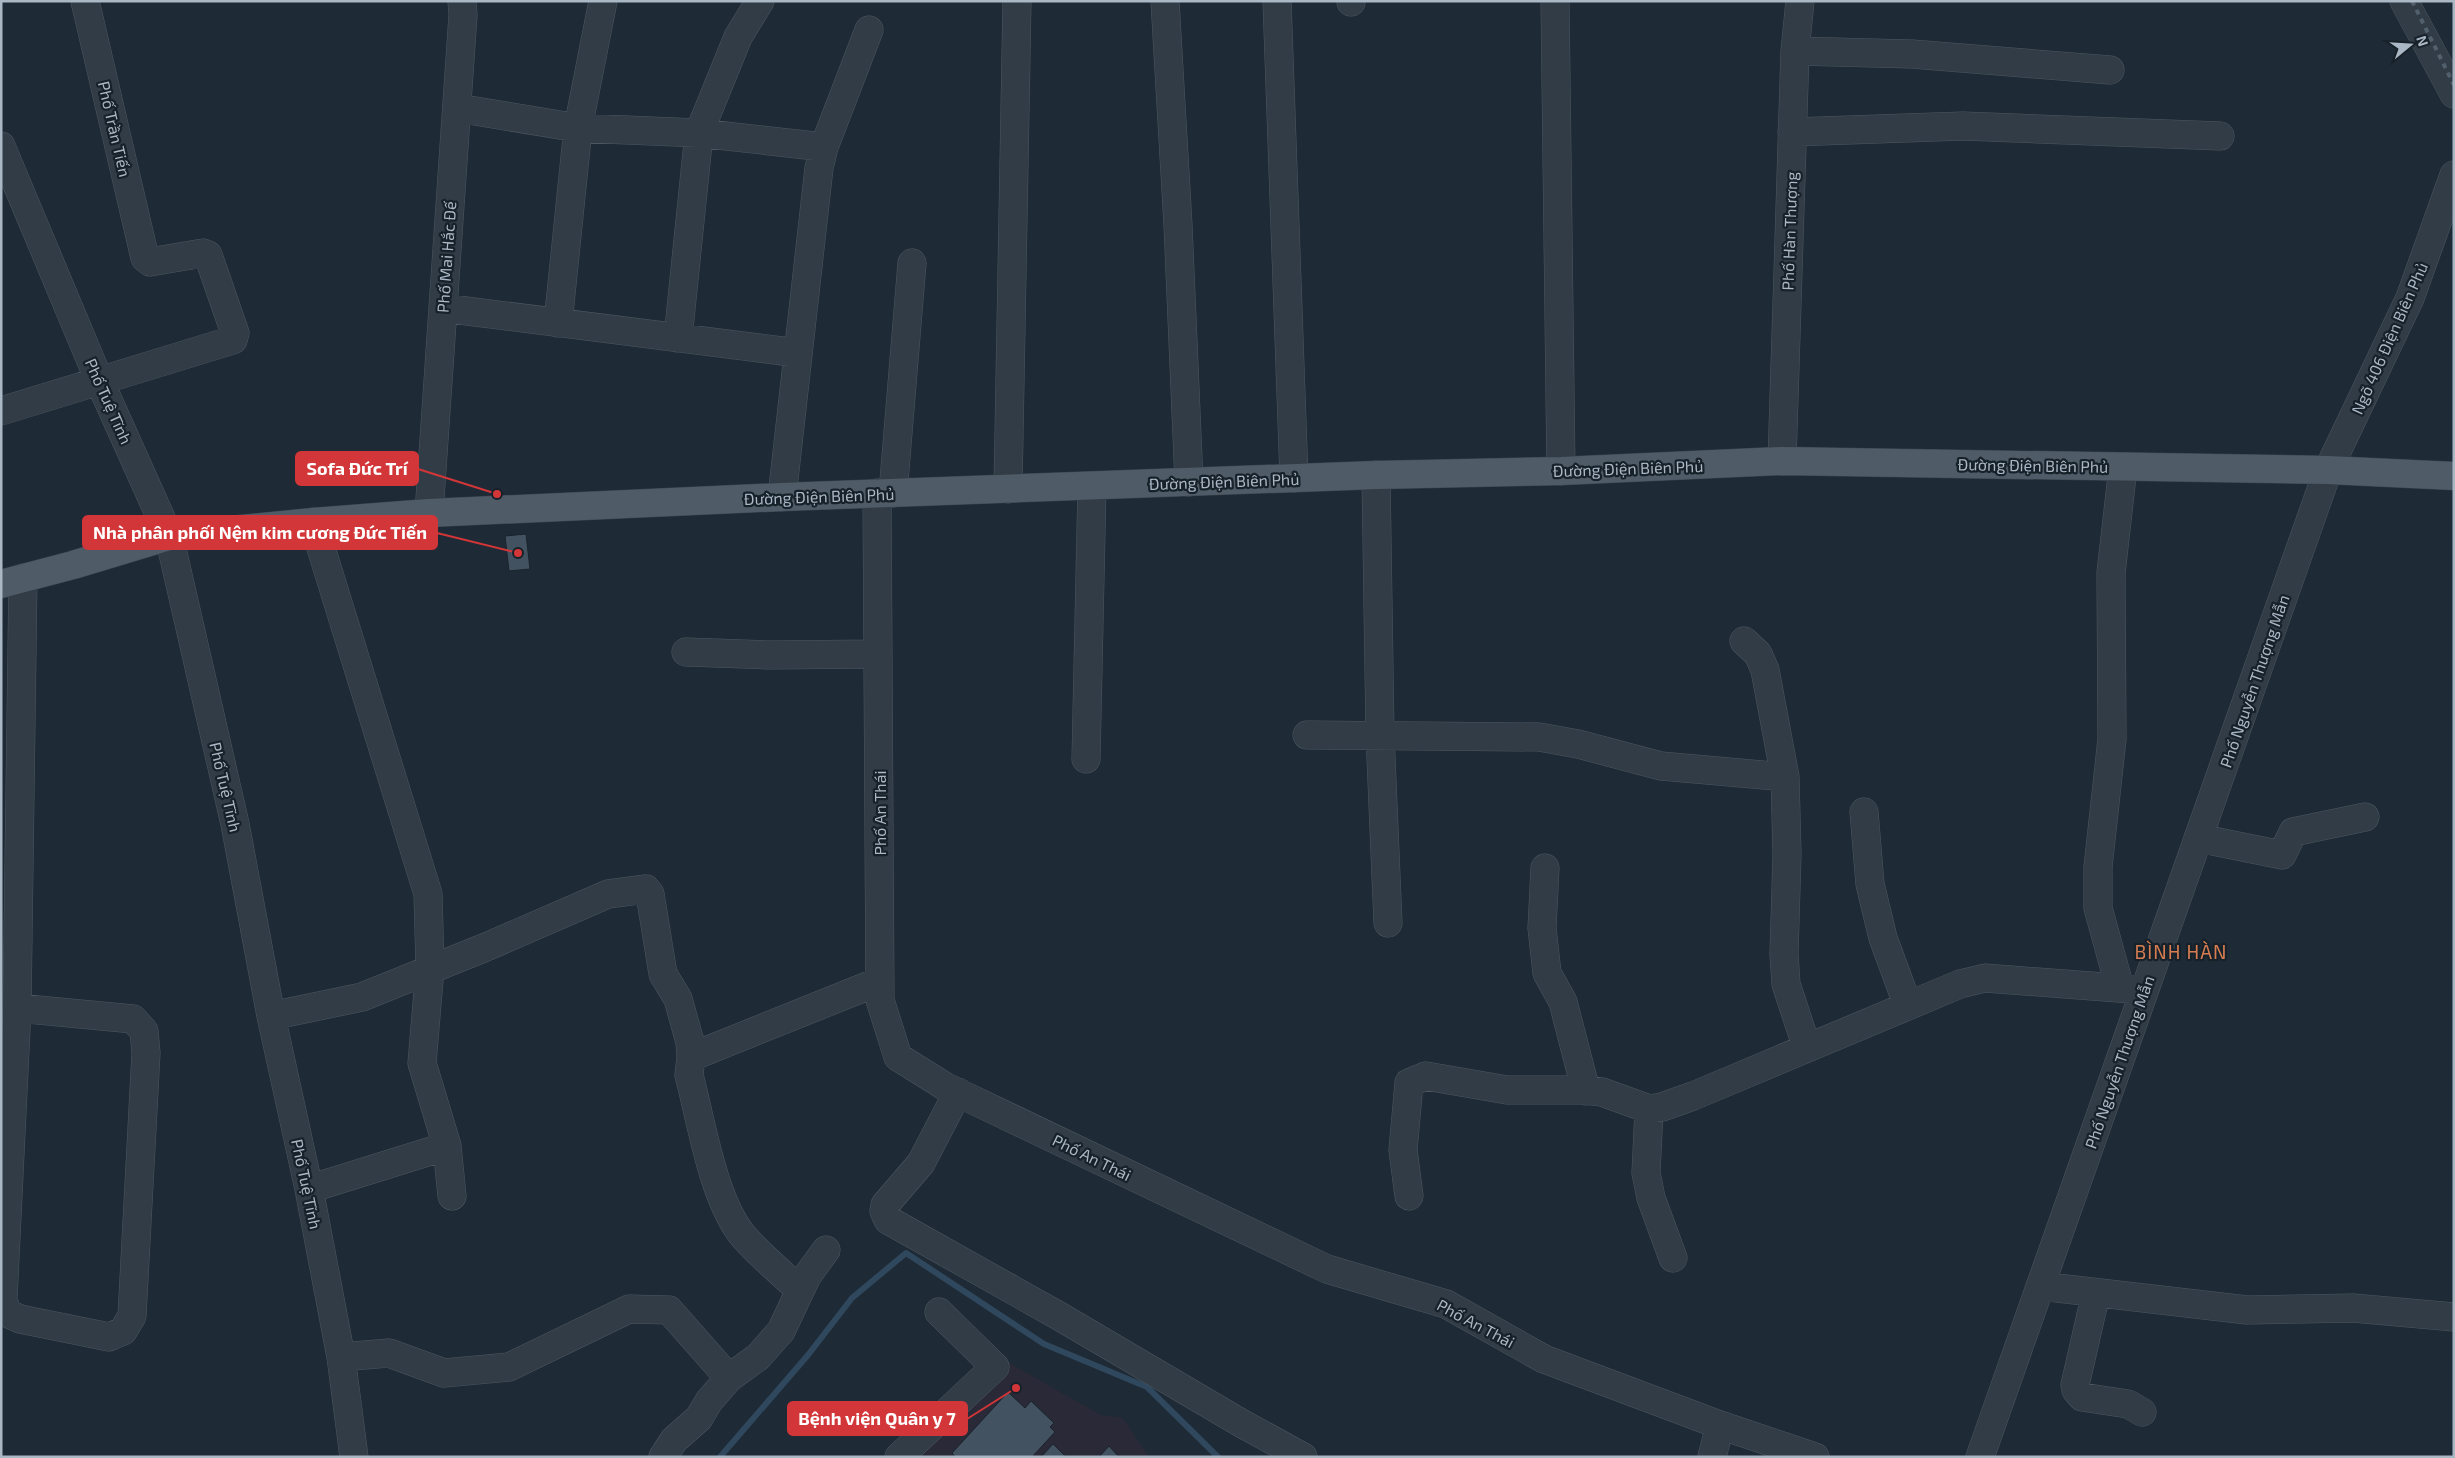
<svg xmlns="http://www.w3.org/2000/svg" width="2455" height="1458" viewBox="0 0 2455 1458" font-family="'Exo 2',sans-serif">
	<style>
		.medical { fill: #292937 }
		.lines { fill: none; stroke-linecap: round; stroke-linejoin: round }
		.stream { stroke: #30485e; stroke-width: 6 }
		.building { fill: #435260; stroke: #19232c }
		.minor-casing { stroke: #4c5761; stroke-width: 29 }
		.major-casing { stroke: #3a454f; stroke-width: 29 }
		.minor { stroke: #313c46; stroke-width: 28 }
		.major { stroke: #4f5b66; stroke-width: 28 }
		.rail { stroke: #52606d; stroke-width: 4; stroke-dasharray: 5 5; stroke-linecap: butt }
		.labels { text-anchor: middle; dominant-baseline: central; stroke-width: 4.5; stroke-linejoin: round; paint-order: stroke }
		.street-label { font-size: 16px; fill: #aab7c4; stroke: #17212a }
		.quarter-label { font-size: 19px; letter-spacing: 1px; fill: #d67e52; stroke: #17212a }
		.leader { fill: none; stroke: #d23638; stroke-width: 2 }
		.callout-dot { fill: #d23638; stroke: #17212a; stroke-width: 2 }
		.callout { fill: #d23638; stroke: #d23638; stroke-width: 2 }
		.callout-label { font-size: 18px; text-anchor: middle; font-weight: bold; fill: #fff }
	</style>
	<rect width="100%" height="100%" fill="#1e2a35"/>
	<path class="medical" d="M1006,1361l95,54 22,3 26,39h-239z"/>
	<g class="lines">
		<path class="stream" d="M720,1457l88,-102 44,-57 54,-45 138,91 103,43 71,70"/>
	</g>
	<path class="building" d="M526,534l4,35 -21,2 -4,-35z
		M1008,1392l17,16 6,-7 23,22 -4,4 5,5 -23,25h-77l-3,-4z
		M1053,1444l13,13h-25z
		M1109,1446l10,11h-20z"/>
	<g class="lines">
		<g class="minor-casing">
			<path id="minor" d="M1165,1l13,224 11,257
				M1277,1l17,477
				M1555,1l6,470
				M2404,1l50,93
				M1351,2v-1
				M1795,51l117,3 198,16
				M457,108l121,20 121,5 125,14
				M1792,132l171,-6 257,10
				M1,146l98,234 70,156 66,288 36,192 38,173 32,168 13,100
				M443,308l355,45
				M558,323l20,-195 25,-127
				M678,338l21,-205 39,-96 22,-36
				M1,411l232,-71 2,-7 -27,-78 -5,-2 -53,9 -5,-4 -60,-257
				M1782,461l13,-410 5,-50
				M1376,475l4,259 8,189
				M1008,489l9,-488
				M877,493l3,507 18,57 48,30 381,182 119,35 98,55 176,66 95,32
				M893,493l19,-230
				M782,497l37,-329 5,-21 45,-117
				M429,513l34,-498 -1,-14
				M313,522l115,372 2,74 -8,95 25,83 5,50
				M1744,641l14,13 7,16 20,107 2,77 -3,100 2,30 21,64
				M686,652l82,3 110,-1
				M1307,735l232,2 39,7 83,22 124,11
				M1086,759l6,-273
				M1864,812l6,72 13,54 25,68
				M2198,838l84,17 11,-23 72,-15
				M1545,868l-3,60 5,45 16,29 23,89
				M2120,988l-22,-80v-41l14,-128 -1,-166 12,-106
				M17,1008l116,11 11,12 2,22 -14,263 -9,15 -14,6 -89,-18 -13,-6 -4,-14 14,-291 6,-430
				M271,1016l91,-19 124,-50 122,-53 38,-5 4,5 13,80 15,25 12,43 1,15 -2,18c12,45 24,126 55,162 17,19 37,36 56,53
				M691,1057l189,-76
				M958,1092l-37,71 -36,42 -1,6 4,9 171,96 182,107 62,34
				M1649,1109l-3,64 5,25 22,60
				M309,1189l138,-43
				M1409,1196l-6,-46 6,-67 17,-7 81,14h75l20,2 47,17 13,-2 31,-11 267,-112 25,-6 159,12
				M2040,1286l207,24 106,-2 101,9
				M2096,1293l-21,92 1,5 6,7 46,7 14,8
				M341,1357l48,-4 55,20 65,-6 120,-58 40,1 60,68
				M663,1457l11,-17 25,-22 10,-17 20,-23 29,-21 23,-26 26,-55 19,-26
				M899,1457l96,-90 -56,-55
				M1712,1457l8,-32
				M1980,1457l348,-987 82,-172 44,-123"/>
		</g>
		<g class="major-casing">
			<path id="major" d="M1,584l72,-19 96,-29 144,-14 116,-9 353,-16 594,-22 185,-4 221,-10 546,9 126,6"/>
		</g>
		<use href="#minor" class="minor"/>
		<use href="#major" class="major"/>
		<path class="rail" d="M2412,1l42,84"/>
	</g>
	<g class="labels">
		<g class="street-label">
			<text transform="translate(115 129) rotate(77)">Phố Trần Tiến</text>
			<text transform="translate(1789 231) rotate(-88)">Phố Hàn Thượng</text>
			<text transform="translate(446 257) rotate(-86)">Phố Mai Hắc Đế</text>
			<text transform="translate(2389 338) rotate(-66)">Ngõ 406 Điện Biên Phủ</text>
			<text transform="translate(109 401) rotate(66)">Phố Tuệ Tĩnh</text>
			<text transform="translate(2033 465) rotate(1)">Đường Điện Biên Phủ</text>
			<text transform="translate(1628 468) rotate(-2)">Đường Điện Biên Phủ</text>
			<text transform="translate(1224 481) rotate(-2)">Đường Điện Biên Phủ</text>
			<text transform="translate(819 496) rotate(-2)">Đường Điện Biên Phủ</text>
			<text transform="translate(2254 681) rotate(-71)">Phố Nguyễn Thượng Mẫn</text>
			<text transform="translate(226 787) rotate(77)">Phố Tuệ Tĩnh</text>
			<text transform="translate(879 813) rotate(-90)">Phố An Thái</text>
			<text transform="translate(2119 1062) rotate(-71)">Phố Nguyễn Thượng Mẫn</text>
			<text transform="translate(1092 1157) rotate(26)">Phố An Thái</text>
			<text transform="translate(307 1184) rotate(78)">Phố Tuệ Tĩnh</text>
			<text transform="translate(1476 1323) rotate(28)">Phố An Thái</text>
		</g>
		<g class="quarter-label">
			<text x="2181" y="951">BÌNH HÀN</text>
		</g>
	</g>
	<path class="leader" d="M497 494L418 469M518 553L437 533M1016 1388L967 1419"/>
	<g class="callout-dot">
		<circle cx="497" cy="494" r="5"/>
		<circle cx="518" cy="553" r="5"/>
		<circle cx="1016" cy="1388" r="5"/>
	</g>
	<g class="callout">
		<rect x="296" y="452" width="122" height="33" rx="5"/>
		<rect x="83" y="516" width="354" height="33" rx="5"/>
		<rect x="788" y="1402" width="179" height="33" rx="5"/>
	</g>
	<g class="callout-label">
		<text x="357" y="475">Sofa Đức Trí</text>
		<text x="260" y="539">Nhà phân phối Nệm kim cương Đức Tiến</text>
		<text x="877" y="1425">Bệnh viện Quân y 7</text>
	</g>
	<rect width="2455" height="1458" fill="none" stroke="#aab7c4" stroke-width="5"/>
	<g transform="translate(2410 45) rotate(72)" stroke="#17212a" stroke-width="4" paint-order="stroke">
	<path d="M0-4L9 19L0 12L-9 19Z" fill="#aab7c4"/>
	<text y="-8" font-size="14" font-weight="bold" text-anchor="middle" fill="#aab7c4">N</text>
	</g>
</svg>
